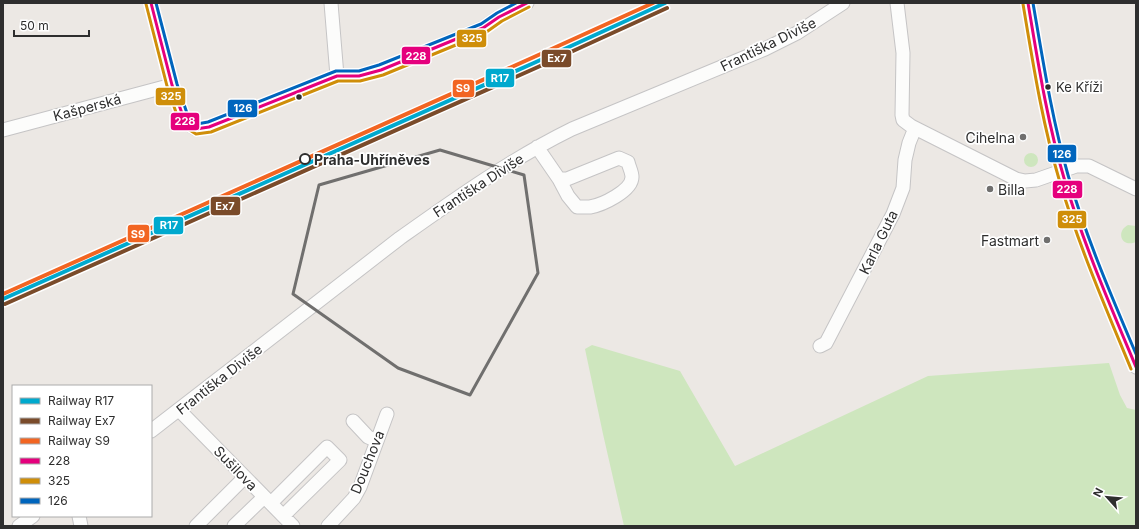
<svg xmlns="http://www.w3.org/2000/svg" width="1139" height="529" viewBox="0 0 1139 529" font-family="Inter,sans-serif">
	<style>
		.green { fill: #cee6be }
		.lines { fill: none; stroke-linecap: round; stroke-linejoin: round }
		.minor-casing { stroke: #c5c4c5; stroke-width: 15 }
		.minor { stroke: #fcfcfb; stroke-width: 13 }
		.bus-1-casing { stroke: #fff; stroke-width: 6 }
		.bus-2-casing { stroke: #fff; stroke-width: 6 }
		.bus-3-casing { stroke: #fff; stroke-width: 6 }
		.bus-1 { stroke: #e5007d; stroke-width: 3 }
		.bus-2 { stroke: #cf8e09; stroke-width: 3 }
		.bus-3 { stroke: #0065bd; stroke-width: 3 }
		.rail-1-casing { stroke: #fff; stroke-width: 7 }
		.rail-2-casing { stroke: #fff; stroke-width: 7 }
		.rail-3-casing { stroke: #fff; stroke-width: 7 }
		.rail-1 { stroke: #00a9ce; stroke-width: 4 }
		.rail-2 { stroke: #7a4b2a; stroke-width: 4 }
		.rail-3 { stroke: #f26522; stroke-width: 4 }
		.marked { fill: none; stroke: #706f6e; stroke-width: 3; stroke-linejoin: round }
		.bus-dot { fill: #2e2e2e; stroke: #fff; stroke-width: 1.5 }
		.poi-dot { fill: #706f6e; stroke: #fff; stroke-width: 1.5 }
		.stop-dot { fill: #fff; stroke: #2e2e2e; stroke-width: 2 }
		.labels { text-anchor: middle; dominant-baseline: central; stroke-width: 3.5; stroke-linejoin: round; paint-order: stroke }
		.bus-label { font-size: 13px; fill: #2e2e2e; stroke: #fff; text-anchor: start }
		.street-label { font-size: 14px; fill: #2e2e2e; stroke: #fff }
		.poi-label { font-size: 14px; fill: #2e2e2e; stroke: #fff; text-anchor: end }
		.stop-label { font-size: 14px; font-weight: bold; fill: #2e2e2e; stroke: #fff; text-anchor: start }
		.line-badge { stroke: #fff; stroke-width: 1.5 }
		.badge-label { font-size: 11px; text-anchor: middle; font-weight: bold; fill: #fff }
	</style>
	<rect width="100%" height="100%" fill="#ece8e4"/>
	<path class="green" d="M1024 160a7 7 0 1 1 14 0a7 7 0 1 1-14 0Z
		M1128,225l8,1v16c-14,6 -21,-10 -8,-17z
		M592,345l88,26 55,95 193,-90 181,-13 11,32 7,13 9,2v116h-512l-21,-92 -18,-85z"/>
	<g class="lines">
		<g class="minor-casing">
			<path id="minor" d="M151,3l21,82 13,37 11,7 13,-2 128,-51c17,1 28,0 44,-6l102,-42 16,-11 28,-14
				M331,3l6,73
				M897,3l6,50 -1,62 1,5 8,6 105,53 9,2 11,-1 40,-14h13l47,23
				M1028,3c11,67 22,134 43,198 18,57 42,111 65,166
				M3,130l169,-45
				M537,147l22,32 9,17 9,11c4,0 9,0 13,0 12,-2 42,-16 42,-30 0,-5 -3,-10 -4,-15l-9,-4 -52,21h-8
				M820,346l6,-3 67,-129 10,-26 2,-28 4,-17 6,-15
				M179,410l114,116
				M353,421l15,16 9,4
				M151,431l249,-193c55,-39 111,-79 172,-109l193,-80 32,-16 46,-30
				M271,503l56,-56 13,13 -57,56
				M79,516l2,10
				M19,526l14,-10
				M196,526l49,-49
				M234,526l30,-29
				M328,526l26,-28 6,-11 27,-73"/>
		</g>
		<use href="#minor" class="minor"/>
		<g class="bus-1-casing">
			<path id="bus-1" d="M151,3l21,82 13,37 11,7 13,-2 128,-51h22l22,-6 102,-42 16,-11 28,-14
				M1028,3c10,59 19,118 36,175 19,65 46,127 72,189"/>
		</g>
		<g class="bus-2-casing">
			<path id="bus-2" d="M146,4l21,82 13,38 16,10 15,-2 127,-51h22l23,-6 102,-42 17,-12 27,-14
				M1023,4c10,59 19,118 36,175 19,65 46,127 72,190"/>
		</g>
		<g class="bus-3-casing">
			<path id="bus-3" d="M156,3l21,81 12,35 8,5 11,-2 128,-51h23l20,-6 102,-41 16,-11 19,-10
				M1033,3c10,58 19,116 35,172 18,62 43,120 68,179"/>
		</g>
		<use href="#bus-1" class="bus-1"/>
		<use href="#bus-2" class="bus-2"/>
		<use href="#bus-3" class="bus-3"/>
		<g class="rail-1-casing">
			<path id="rail-1" d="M3,299l533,-237 129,-59"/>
		</g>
		<g class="rail-2-casing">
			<path id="rail-2" d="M5,304l533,-237 129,-59"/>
		</g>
		<g class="rail-3-casing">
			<path id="rail-3" d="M3,294l531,-237 119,-54"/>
		</g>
		<use href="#rail-1" class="rail-1"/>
		<use href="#rail-2" class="rail-2"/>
		<use href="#rail-3" class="rail-3"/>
	</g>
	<path class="marked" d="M440,150l84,25 14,98 -68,122 -72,-27 -105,-74 26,-109z"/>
	<g class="bus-dot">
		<circle cx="1048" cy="87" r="3.5"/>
		<circle cx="299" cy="97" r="3.5"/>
	</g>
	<g class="poi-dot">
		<circle cx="1023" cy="137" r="4"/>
		<circle cx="990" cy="189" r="4"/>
		<circle cx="1047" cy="240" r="4"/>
	</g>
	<circle class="stop-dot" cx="305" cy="159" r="5"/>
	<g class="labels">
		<g class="bus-label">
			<text x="1056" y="87">Ke Kříži</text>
		</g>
		<g class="street-label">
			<text transform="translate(768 44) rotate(-26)">Františka Diviše</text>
			<text transform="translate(87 107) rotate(-15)">Kašperská</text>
			<text transform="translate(478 185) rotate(-33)">Františka Diviše</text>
			<text transform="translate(878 242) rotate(-64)">Karla Guta</text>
			<text transform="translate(219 379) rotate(-38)">Františka Diviše</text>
			<text transform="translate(367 462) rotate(-68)">Douchova</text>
			<text transform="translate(236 468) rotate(46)">Sušilova</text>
		</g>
		<g class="poi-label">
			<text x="1015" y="137">Cihelna</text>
			<text x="998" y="189" text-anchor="start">Billa</text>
			<text x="1039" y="240">Fastmart</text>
		</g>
		<g class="stop-label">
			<text x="314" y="159">Praha-Uhříněves</text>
		</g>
	</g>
	<g class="line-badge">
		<rect x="456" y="29" width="31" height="19" rx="4" fill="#cf8e09"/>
		<rect x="401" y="46" width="30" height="19" rx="4" fill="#e5007d"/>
		<rect x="541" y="49" width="31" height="19" rx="4" fill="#7a4b2a"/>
		<rect x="485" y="68" width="30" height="20" rx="4" fill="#00a9ce"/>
		<rect x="452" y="79" width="23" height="19" rx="4" fill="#f26522"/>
		<rect x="155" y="87" width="31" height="19" rx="4" fill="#cf8e09"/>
		<rect x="227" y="99" width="31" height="19" rx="4" fill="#0065bd"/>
		<rect x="170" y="112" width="30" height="19" rx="4" fill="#e5007d"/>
		<rect x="1047" y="144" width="30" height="19" rx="4" fill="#0065bd"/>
		<rect x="1052" y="180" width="31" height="19" rx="4" fill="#e5007d"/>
		<rect x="210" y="196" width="31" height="20" rx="4" fill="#7a4b2a"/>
		<rect x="1057" y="210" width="30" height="19" rx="4" fill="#cf8e09"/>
		<rect x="153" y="216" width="31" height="19" rx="4" fill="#00a9ce"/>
		<rect x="127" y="224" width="23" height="19" rx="4" fill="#f26522"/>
	</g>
	<g class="badge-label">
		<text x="472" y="42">325</text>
		<text x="416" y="60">228</text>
		<text x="557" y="62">Ex7</text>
		<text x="500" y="82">R17</text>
		<text x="463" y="92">S9</text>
		<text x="171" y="100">325</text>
		<text x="243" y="112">126</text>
		<text x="185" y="125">228</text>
		<text x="1062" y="158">126</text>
		<text x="1067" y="193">228</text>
		<text x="225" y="210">Ex7</text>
		<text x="1072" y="223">325</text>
		<text x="169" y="229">R17</text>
		<text x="138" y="238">S9</text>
	</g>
	<rect width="1139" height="529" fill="none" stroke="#2e2e2e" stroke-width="8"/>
	<rect x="12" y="385" width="140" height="132" fill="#ffffff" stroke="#ababab"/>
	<rect x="20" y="398" width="20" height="6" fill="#00a9ce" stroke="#ababab"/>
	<text x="48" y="405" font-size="12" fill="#2e2e2e">Railway R17</text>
	<rect x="20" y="418" width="20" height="6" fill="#7a4b2a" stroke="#ababab"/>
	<text x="48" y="425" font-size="12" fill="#2e2e2e">Railway Ex7</text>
	<rect x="20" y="438" width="20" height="6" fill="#f26522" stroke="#ababab"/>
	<text x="48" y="445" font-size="12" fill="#2e2e2e">Railway S9</text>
	<rect x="20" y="458" width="20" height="6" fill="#e5007d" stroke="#ababab"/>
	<text x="48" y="465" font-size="12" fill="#2e2e2e">228</text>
	<rect x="20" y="478" width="20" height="6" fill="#cf8e09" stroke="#ababab"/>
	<text x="48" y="485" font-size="12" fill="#2e2e2e">325</text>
	<rect x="20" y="498" width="20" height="6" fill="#0065bd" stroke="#ababab"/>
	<text x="48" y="505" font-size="12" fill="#2e2e2e">126</text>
	<g transform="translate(1107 497) rotate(297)" stroke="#ffffff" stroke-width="3" paint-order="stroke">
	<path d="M0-3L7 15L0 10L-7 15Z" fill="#2e2e2e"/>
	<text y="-6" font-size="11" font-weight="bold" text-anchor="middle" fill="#2e2e2e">N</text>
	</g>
	<path d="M14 30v6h75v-6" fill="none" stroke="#2e2e2e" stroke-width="2"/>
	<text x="20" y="30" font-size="12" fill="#2e2e2e" stroke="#ffffff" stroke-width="3" paint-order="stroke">50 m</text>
</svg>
